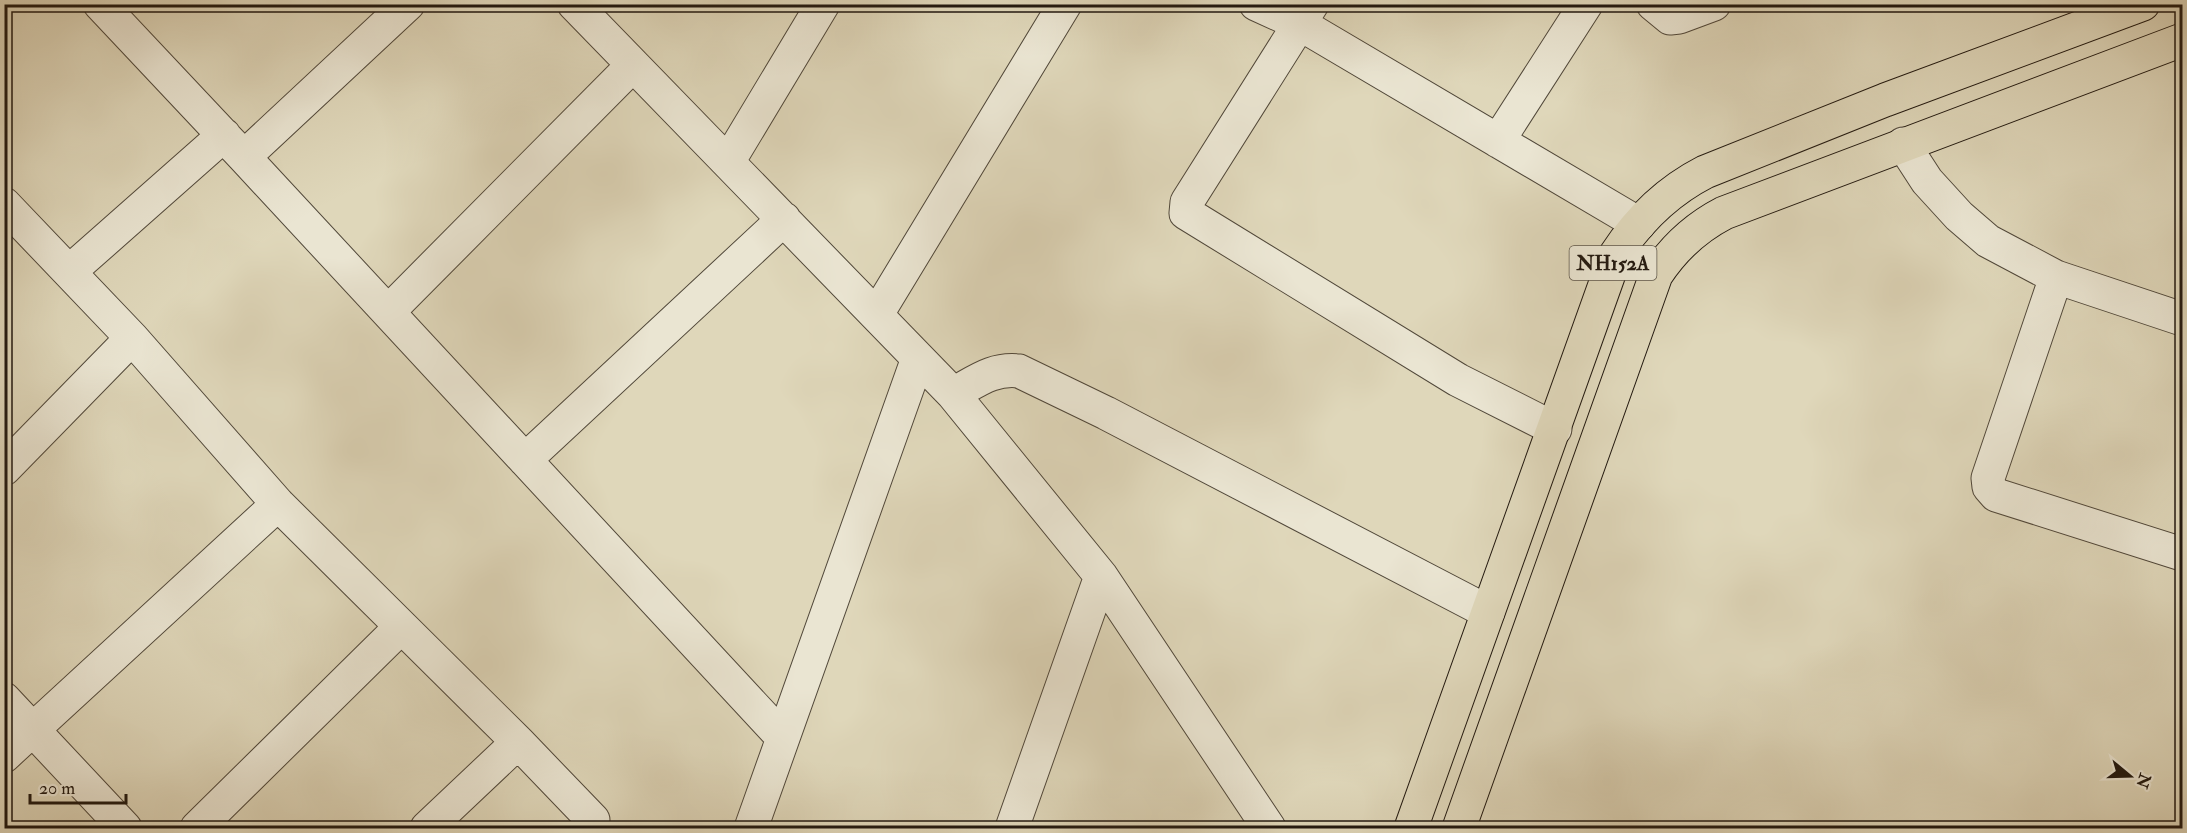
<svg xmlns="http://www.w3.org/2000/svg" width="2187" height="833" viewBox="0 0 2187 833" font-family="'IM FELL Double Pica',serif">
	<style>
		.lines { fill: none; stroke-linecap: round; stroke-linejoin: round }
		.minor-casing { stroke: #51483a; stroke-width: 35 }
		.trunk-casing { stroke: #221910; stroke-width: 35 }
		.minor { stroke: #eae5d2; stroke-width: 33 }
		.trunk { stroke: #dfd7ba; stroke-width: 33 }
		.labels { text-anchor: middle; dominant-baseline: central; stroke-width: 4.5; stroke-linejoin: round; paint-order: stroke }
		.shield { fill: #eae5d2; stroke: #5e564a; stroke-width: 1.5 }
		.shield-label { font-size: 20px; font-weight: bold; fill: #221910 }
	</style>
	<rect width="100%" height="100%" fill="#dfd7ba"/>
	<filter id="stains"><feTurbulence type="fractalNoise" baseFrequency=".00333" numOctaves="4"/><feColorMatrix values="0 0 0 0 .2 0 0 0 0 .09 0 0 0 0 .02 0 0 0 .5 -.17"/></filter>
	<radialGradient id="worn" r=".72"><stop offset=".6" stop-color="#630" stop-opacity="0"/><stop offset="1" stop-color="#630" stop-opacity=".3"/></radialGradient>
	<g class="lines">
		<g class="minor-casing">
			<path id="minor" d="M100,4l144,153 539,581
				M574,4l379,390 148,182 168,252
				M1256,4l44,20 339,200
				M1312,4l-125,198 -1,11 272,167 97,49
				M1653,4l17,14 9,-1 35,-13
				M1498,141l88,-137
				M1903,144l24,37 32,35 29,25 68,36 126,42
				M244,157l164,-153
				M728,162l95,-158
				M4,204l128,134 146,166 240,238 75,78
				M69,272l155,-137
				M2056,277l-68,201 1,9 7,8 186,59
				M388,312l245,-247
				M877,314l188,-310
				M953,394c23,-12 39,-26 66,-23l87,42 382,199
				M525,460l259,-241
				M4,469l128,-131
				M4,699l121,129
				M4,756l274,-252
				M197,828l204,-201
				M427,828l91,-86
				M751,828l167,-470
				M1012,828l89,-252"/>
		</g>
		<g class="trunk-casing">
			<path id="trunk" d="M1411,828l205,-574c23,-35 52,-63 89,-82l180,-72 258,-96
				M1459,828l197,-553c17,-26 41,-48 68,-62l458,-173"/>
		</g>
		<use href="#minor" class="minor"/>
		<use href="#trunk" class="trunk"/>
	</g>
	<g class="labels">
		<rect class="shield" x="1569.5" y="246" width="87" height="34" rx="4.5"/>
		<g class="shield-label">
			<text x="1613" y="263">NH152A</text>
		</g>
	</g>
	<rect width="2187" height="833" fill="none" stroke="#dfd7ba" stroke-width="24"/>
	<rect x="6" y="6" width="2175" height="821" fill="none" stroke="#221910" stroke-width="3"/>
	<rect x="12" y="12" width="2163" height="809" fill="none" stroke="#221910" stroke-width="1.5"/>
	<g transform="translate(2130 776) rotate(109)" stroke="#eae5d2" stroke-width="4.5" paint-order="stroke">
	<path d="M0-4.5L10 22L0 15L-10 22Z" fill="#221910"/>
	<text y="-9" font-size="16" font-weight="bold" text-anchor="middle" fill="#221910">N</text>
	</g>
	<path d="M30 794v9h96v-9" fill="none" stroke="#221910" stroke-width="3"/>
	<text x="39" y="794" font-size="18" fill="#221910" stroke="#eae5d2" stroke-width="4.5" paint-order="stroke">20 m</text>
	<rect width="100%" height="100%" filter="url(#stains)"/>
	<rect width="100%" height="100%" fill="url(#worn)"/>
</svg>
